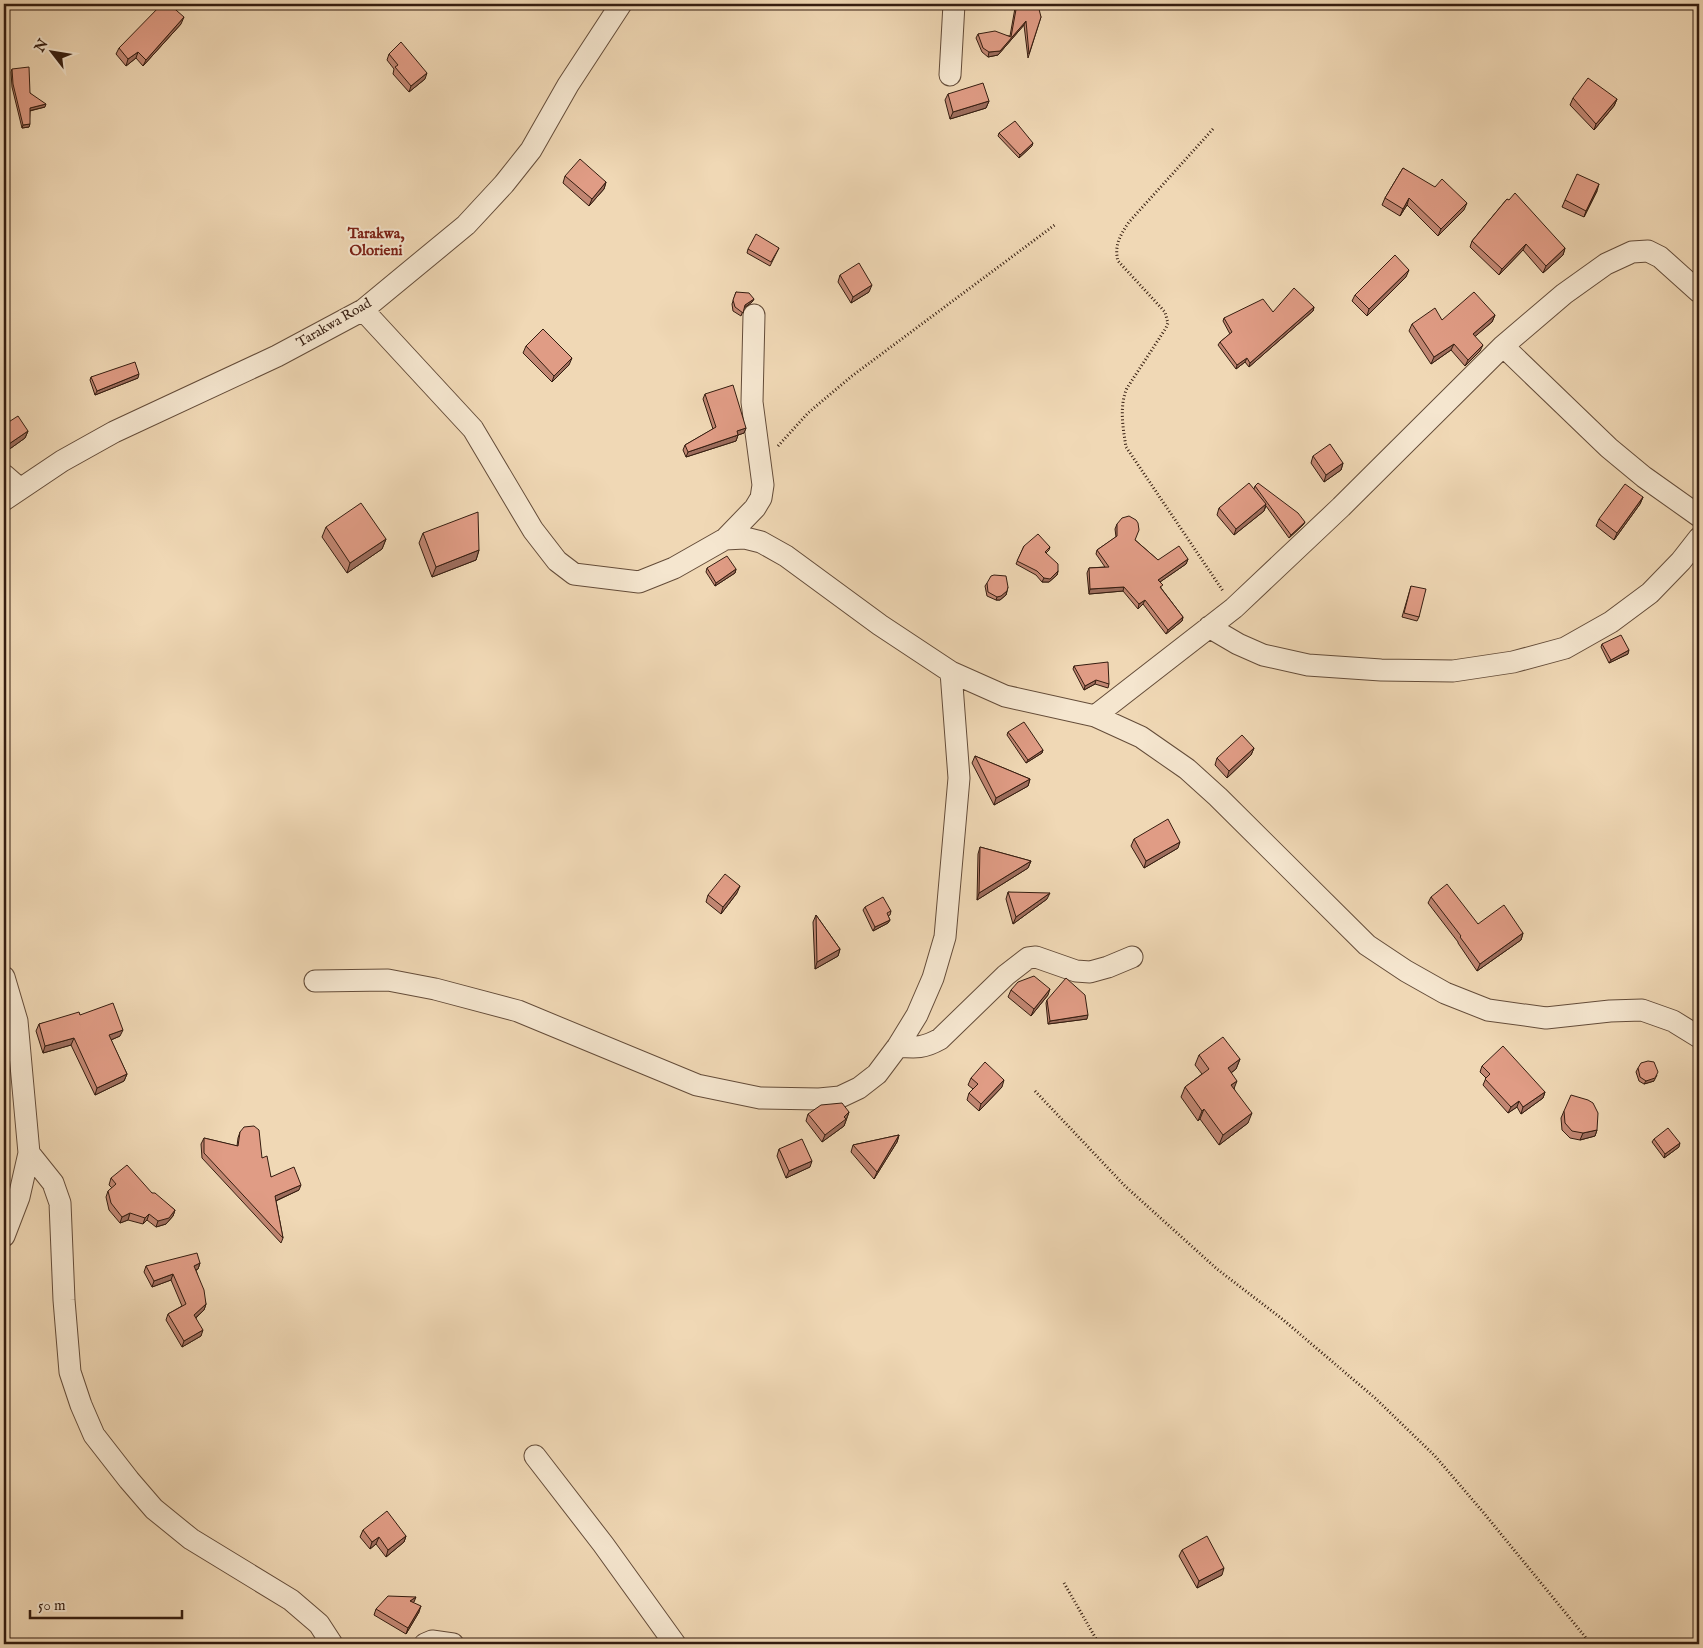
<svg xmlns="http://www.w3.org/2000/svg" width="1703" height="1648" viewBox="0 0 1703 1648" font-family="'IM FELL English',serif">
	<style>
		.lines { fill: none; stroke-linecap: round; stroke-linejoin: round }
		.street-casing { stroke: #644c39; stroke-width: 23 }
		.path { stroke: #351d10; stroke-width: 3; stroke-dasharray: 1 2.5; stroke-linecap: butt }
		.street { stroke: #f5e6cf; stroke-width: 21 }
		.wall { fill: #c18672; stroke: #351d10 }
		.shaded-wall { fill: #9d6d5d; stroke: #351d10 }
		.building { fill: #e09c85; stroke: #351d10 }
		.labels { text-anchor: middle; dominant-baseline: central; stroke-width: 4; stroke-linejoin: round; paint-order: stroke }
		.street-label { font-size: 14px; fill: #351d10; stroke: #f5e6cf }
		.neighbourhood-label { font-size: 15px; font-weight: bold; fill: #7a1f14; stroke: #f5e6cf }
	</style>
	<rect width="100%" height="100%" fill="#f0d8b5"/>
	<filter id="stains"><feTurbulence type="fractalNoise" baseFrequency=".004" numOctaves="4"/><feColorMatrix values="0 0 0 0 .2 0 0 0 0 .09 0 0 0 0 .02 0 0 0 .5 -.17"/></filter>
	<radialGradient id="worn" r=".72"><stop offset=".6" stop-color="#630" stop-opacity="0"/><stop offset="1" stop-color="#630" stop-opacity=".3"/></radialGradient>
	<g class="lines">
		<g class="street-casing">
			<path id="street" d="M950,75l4,-71
				M363,310l110,119 60,101 24,31 17,13 65,8 35,-14 51,-29 20,-1 16,4 25,14 94,69 71,47 54,24 90,20 46,21 46,32 31,28 149,148 39,26 39,22 43,17 58,8 64,-7 32,-1 31,11 26,16
				M1503,346l106,102 35,29 55,39
				M4,475l15,13
				M4,500l58,-39 52,-29 163,-76 86,-46 103,-85 38,-41 27,-34 37,-65 53,-81
				M725,539l30,-31 6,-10 2,-13 -11,-83 2,-87
				M1209,627l29,17 25,11 45,10 73,5 72,1 60,-9 52,-14 46,-26 39,-29 31,-32 18,-23
				M1095,716l139,-108 107,-101 162,-161 61,-52 42,-30 26,-12 16,-1 12,6 39,35
				M4,977l13,44 12,132 -10,44 -15,39
				M315,981l73,-1 47,9 83,22 179,74 63,13 59,1 21,-2 19,-9 18,-14 21,-28 19,-31 16,-37 12,-41 14,-159 -8,-106
				M898,1046c18,2 26,2 42,-7l66,-64 22,-17 8,-1 40,14 14,1 18,-5 24,-10
				M29,1153l24,30 7,20 4,97 6,72 11,33 13,30 35,45 25,29 37,30 100,61 28,24 13,20
				M535,1456l68,88 72,100
				M425,1644l7,-3 21,3"/>
		</g>
		<path class="path" d="M1213,129l-84,93c-9,13 -15,24 -11,39l47,51 3,11 -2,5 -39,60c-8,18 -4,40 -1,59l97,144
			M778,446l30,-33 44,-37 204,-152
			M1035,1091l90,95 92,83 64,49 94,80 60,58 48,56 108,132
			M1064,1583l35,61"/>
		<use href="#street" class="street"/>
	</g>
	<path class="wall" d="M1012,4h23l6,13 -13,41 -4,-33 -26,30 -10,2 -6,-5 -6,-14 2,-4 32,2 5,-28z
		M181,24l-38,42 -7,-8 -10,8 -10,-12 3,-6z
		M389,54l36,25 -16,13 -16,-18 1,-5 -7,-9z
		M12,69l18,24 15,14 -15,4 -1,16 -7,1 -10,-41 -1,-15z
		M948,94l41,7 -3,7 -36,11 -5,-19z
		M1573,98l44,1 -3,7 -20,24 -24,-25z
		M999,133l33,13 -13,12 -21,-22z
		M1403,168l61,42 -26,26 -31,-31 -7,11 -18,-11 3,-7z
		M565,176l41,6 -2,7 -15,17 -26,-23z
		M1597,191l-13,26 -22,-10 3,-7z
		M1507,199l58,49 -2,7 -20,18 -20,-23 -24,25 -29,-28 2,-6z
		M779,248l-9,18 -23,-13 1,-4z
		M840,275l29,17 -18,11 -13,-21z
		M1406,277l-39,39 -15,-15 3,-6z
		M736,292l18,7 -2,3 -8,6 -3,8 -8,-5 -1,-7z
		M1314,307l-1,4 -64,56 -4,-5 -9,7 -18,-24 2,-3 10,-8 -7,-13 1,-3z
		M1495,315l-3,7 -17,14 5,15 -15,15 -14,-16 -20,14 -22,-33 3,-7 30,-4z
		M526,346l43,19 -17,17 -29,-29z
		M91,377l47,1 -43,17 -5,-15z
		M705,394l41,34 -2,5 -6,2 -2,6 -50,16 -3,-7 2,-5 28,-16 -10,-30z
		M4,425l24,6 -3,7 -21,15z
		M1313,456l30,7 -2,7 -17,12 -13,-19z
		M1255,486l50,36 -2,3 -14,13 -23,-32 -2,5 -30,24 -17,-20 2,-7 35,-19z
		M1643,497l-3,7 -26,36 -18,-14 3,-7z
		M1117,524l41,36 30,-1 -2,5 -26,18 1,6 22,29 -1,4 -16,13 -23,-30 -5,5 -15,-18 -34,3 -2,-21 2,-5 16,-1 -9,-13 1,-4 19,-13 -1,-8z
		M326,527l60,12 -4,10 -35,24 -25,-36z
		M423,533l56,17 -3,10 -44,17 -13,-34z
		M1024,546l26,1 -1,3 -3,3 12,18 -1,4 -8,7h-7l-6,-7 -20,-11z
		M707,568l29,1 -1,4 -20,13 -9,-14z
		M987,583l21,4 -2,8 -6,5h-4l-9,-4 -2,-10z
		M1411,586l8,31 -2,4 -15,-4z
		M1602,644l26,10 -19,9 -8,-16z
		M1074,666l35,18 -1,4 -13,-4 -11,6 -11,-21z
		M1008,732l35,18 -1,3 -16,10 -19,-28z
		M1254,748l-3,7 -24,23 -12,-13 2,-7z
		M975,756l55,23 -2,7 -34,19 -22,-42z
		M1134,839l44,9 -34,20 -13,-22z
		M980,847l51,14 -3,7 -51,32 1,-46z
		M1008,892l39,7 -34,25 -7,-25z
		M737,893l-16,21 -15,-12 2,-7z
		M1431,897l47,27 45,9 -2,7 -44,31 -19,-28v-1l-30,-39z
		M865,907l26,4 -1,4 -2,1 2,4 -2,3 -15,8 -10,-21z
		M816,915l24,34 -2,7 -23,13 -2,-47z
		M1011,990l37,5 -17,21 -23,-19z
		M1047,1000l40,19 -39,5 -2,-21z
		M80,1015l40,21 -9,4 16,34 -3,7 -29,14 -24,-50 -28,8 -7,-22 3,-7z
		M1199,1055l41,4 -4,10 -5,4 3,15 14,35 -29,22 -19,-26 -2,2 -17,-24 4,-10 17,-13 -7,-9z
		M1482,1066l63,26 -2,6 -22,16 -4,-7 -9,6 -25,-28 3,-7 -6,-6z
		M1638,1068l16,13 -10,3 -5,-3 -3,-9z
		M971,1078l31,9 -23,24 -12,-11 2,-7 4,-4 -5,-4z
		M1564,1111l33,19 -2,6 -15,4 -10,-2 -8,-8 -1,-12z
		M849,1112l-5,14 -22,16 -16,-21 2,-7z
		M240,1132l22,26 9,19 28,13 -23,11 7,37 -2,5 -79,-85 -1,-14 3,-6 33,8 1,-8z
		M899,1135l-2,7 -23,37 -23,-27 2,-7z
		M1654,1139l25,8 -15,11 -12,-16z
		M779,1149l31,18 -24,11 -9,-22z
		M111,1178l41,15 23,17 -2,6 -7,8 -10,3 -9,-7 -4,4 -15,-4 -8,3 -11,-13 -3,-13 2,-6 4,-3 -3,-3z
		M200,1263l-2,6 -2,1 10,34 -2,6 -8,8 5,18 -19,11 -16,-27 2,-6 14,-8 -11,-26 -19,7 -8,-15 2,-6z
		M363,1530l43,6 -2,6 -18,15 -10,-13 -6,5 -10,-12z
		M1182,1550l40,25 -25,13 -18,-32z
		M414,1602l-1,1 6,9 -13,22 -32,-19 2,-6z"/>
	<path class="shaded-wall" d="M184,17l-3,7 -38,42 3,-6z
		M1026,21l-2,4 -26,30 -10,2 1,-5 11,-1z
		M138,52l-2,6 -10,8 2,-7z
		M427,73l-2,6 -16,13 2,-6z
		M1617,99l-3,7 -20,24 2,-6z
		M989,101l-3,7 -36,11 3,-7z
		M46,104l-1,3 -17,4 2,-3z
		M30,124l-1,3 -7,1 1,-3z
		M1033,143l-1,3 -13,12 1,-3z
		M606,182l-2,7 -15,17 3,-7z
		M1599,184l-2,7 -13,26 2,-6z
		M1409,198l-2,7 -7,11 3,-7z
		M1467,203l-3,7 -26,26 3,-7z
		M1526,244l-3,6 -24,25 3,-6z
		M1565,248l-2,7 -20,18 3,-7z
		M1409,270l-3,7 -39,39 2,-7z
		M872,285l-3,7 -18,11 2,-6z
		M754,299l-2,3 -8,6 1,-3z
		M1314,307l-1,4 -64,56 1,-4z
		M1495,315l-3,7 -21,18 2,-6z
		M1454,344l-3,6 -20,14 3,-7z
		M1483,345l-3,6 -15,15 3,-6z
		M572,358l-3,7 -17,17 2,-6z
		M1247,358l-2,4 -9,7 1,-4z
		M139,374l-1,4 -43,17 2,-4z
		M746,428l-2,5 -9,3 2,-5z
		M28,431l-3,7 -21,15 2,-7z
		M738,435l-2,6 -50,16 2,-5z
		M1343,463l-2,7 -17,12 2,-7z
		M1643,497l-3,7 -26,36 3,-7z
		M1266,504l-2,7 -30,24 2,-6z
		M1305,522l-2,3 -14,13 2,-3z
		M386,539l-4,10 -35,24 3,-10z
		M479,550l-3,10 -44,17 4,-10z
		M1188,559l-2,5 -29,20 1,-4z
		M736,569l-1,4 -20,13 1,-3z
		M1058,571l-1,4 -8,7h-7l2,-4z
		M1124,587l-1,4 -34,3 1,-5z
		M1007,591l-1,4 -6,5h-4l1,-3z
		M1145,600l-2,4 -5,5 1,-5z
		M1183,617l-1,4 -16,13 2,-4z
		M1629,650l-1,4 -19,9 2,-3z
		M1096,680l-1,4 -11,6 1,-4z
		M1254,748l-3,7 -24,23 2,-7z
		M1043,750l-1,3 -16,10 2,-3z
		M1030,779l-2,7 -34,19 2,-7z
		M1180,842l-2,6 -34,20 2,-7z
		M1031,861l-3,7 -51,32 2,-7z
		M740,886l-3,7 -16,21 2,-7z
		M1050,893l-3,6 -34,25 3,-7z
		M890,920l-2,3 -15,8 2,-4z
		M1523,933l-2,7 -44,31 3,-7z
		M840,949l-2,7 -23,13 2,-7z
		M1050,989l-2,6 -17,21 3,-7z
		M1088,1015l-1,4 -39,5 2,-3z
		M123,1030l-3,6 -14,6 3,-7z
		M74,1038l-3,7 -28,8 2,-7z
		M1240,1059l-4,10 -12,9 4,-10z
		M127,1074l-3,7 -29,14 2,-7z
		M1657,1075l-3,6 -10,3 2,-3z
		M1004,1080l-2,7 -23,24 2,-7z
		M1237,1081l-4,10 -2,-6z
		M1545,1092l-2,6 -22,16 2,-7z
		M1519,1101l-2,6 -9,6 3,-6z
		M1204,1109l-4,10 -2,2 4,-10z
		M849,1112l-5,14 -22,16 3,-7z
		M1252,1113l-4,10 -29,22 4,-10z
		M1597,1130l-2,6 -15,4 3,-7z
		M899,1135l-2,7 -23,37 3,-7z
		M1680,1143l-1,4 -15,11 1,-4z
		M812,1161l-2,6 -24,11 3,-7z
		M301,1185l-2,5 -26,12 2,-6z
		M175,1210l-2,6 -7,8 -10,3 2,-6z
		M130,1213l-2,7 -8,3 2,-6z
		M149,1214l-2,6 -4,4 2,-6z
		M200,1263l-2,6 -6,3 2,-6z
		M173,1274l-2,6 -19,7 2,-6z
		M206,1304l-2,6 -12,11 2,-6z
		M203,1330l-2,6 -19,11 2,-6z
		M406,1536l-2,6 -18,15 2,-7z
		M379,1537l-3,7 -6,5 2,-7z
		M1224,1568l-2,7 -25,13 2,-7z
		M416,1597l-2,5 -6,5 2,-6z
		M421,1606l-2,6 -13,22 2,-6z"/>
	<path class="building" d="M162,4h7l15,13 -38,43 -8,-8 -10,7 -9,-11z
		M1017,4h18l4,5 2,8 -12,37 -3,-33 -26,30 -11,1 -6,-4 -5,-14 17,-3 16,6z
		M401,42l26,31 -16,13 -16,-19 3,-2 -9,-11z
		M29,67l1,26 16,11 -16,4v16l-7,1 -10,-41 -1,-15z
		M1588,78l29,21 -21,25 -23,-26z
		M983,83l6,18 -36,11 -5,-18z
		M1015,121l18,22 -13,12 -21,-22z
		M580,159l26,23 -14,17 -27,-23z
		M1403,168l32,19 7,-8 25,24 -26,26 -32,-31 -6,11 -18,-11z
		M1577,174l22,10 -13,27 -21,-11z
		M1515,193l50,55 -19,18 -20,-22 -24,25 -30,-28 35,-42 2,1z
		M756,234l23,14 -8,14 -23,-13z
		M1395,255l14,15 -40,39 -14,-14z
		M859,263l13,22 -19,12 -13,-22z
		M1294,288l20,19 -64,56 -3,-5 -10,7 -17,-23 12,-10 -8,-14 39,-19 10,13z
		M736,292l13,1 5,6 -9,6 -2,8 -8,-6 -2,-7z
		M1474,292l21,23 -22,19 10,11 -15,15 -14,-16 -20,13 -22,-33 23,-16 7,12z
		M543,329l29,29 -18,18 -28,-30z
		M135,362l4,12 -42,17 -6,-14z
		M733,385l13,43 -9,3 1,4 -50,17 -3,-7 31,-18 -11,-33z
		M18,416l10,15 -22,15 -2,-4v-17z
		M1330,444l13,19 -17,12 -13,-19z
		M1249,483l17,21 -30,25 -17,-21z
		M1258,483l40,30 7,9 -14,13 -36,-49z
		M1625,484l18,13 -26,36 -18,-14z
		M361,503l25,36 -36,24 -24,-36z
		M478,512l1,38 -43,17 -13,-34z
		M1129,516l7,4 2,3 1,7 -4,10 23,20 21,-14 9,13 -30,21 5,5 -3,2 23,30 -15,13 -23,-30 -6,4 -15,-17 -34,2 -1,-21 20,-1 -12,-17 20,-14v-12l5,-6z
		M1038,534l12,13 -5,5 13,12v7l-8,8 -6,-1 -7,-7 -20,-10 7,-15z
		M727,556l9,13 -20,14 -9,-15z
		M994,575l12,1 2,11 -1,4 -6,5 -4,1 -9,-5 -1,-9 4,-7z
		M1411,586l15,3 -7,28 -15,-4z
		M1621,635l8,15 -18,10 -9,-16z
		M1108,662l1,22 -13,-4 -11,6 -11,-20z
		M1024,722l19,28 -15,10 -20,-28z
		M1242,735l12,13 -25,23 -12,-13z
		M975,756l19,8 36,15 -34,19z
		M1168,819l12,23 -34,19 -12,-22z
		M980,847l51,14 -52,32z
		M725,874l15,12 -17,21 -15,-12z
		M1447,884l31,40 26,-19 19,28 -43,31 -20,-27 1,-1 -30,-39z
		M1008,892l42,1 -34,24z
		M883,897l8,14 -4,2 3,7 -15,7 -10,-20z
		M816,915l24,34 -23,13z
		M1034,976l16,13 -16,20 -23,-19 7,-8z
		M1066,978l19,17 3,20 -38,6 -3,-21z
		M113,1003l10,27 -14,5 18,39 -30,14 -23,-50 -29,8 -6,-22 40,-12 1,3z
		M1223,1037l17,22 -12,9 9,13 -6,4 21,28 -29,22 -19,-26 -2,2 -17,-24 24,-18 -10,-14z
		M1503,1046l42,46 -22,15 -4,-6 -8,6 -26,-28 5,-5 -8,-8z
		M1648,1061l6,1 4,10 -3,6 -9,3 -6,-4 -2,-9 3,-5z
		M985,1062l19,18 -23,24 -12,-11 9,-9 -7,-6z
		M1571,1095l17,5 5,3 5,10 -1,17 -14,3 -11,-2 -7,-8 -1,-12z
		M842,1103l7,9 -5,5 2,2 -21,16 -17,-21 13,-9z
		M254,1126l5,4 3,28 5,-2 4,21 23,-10 7,18 -26,11 8,42 -79,-85v-15l34,8 2,-14 4,-5z
		M1668,1128l12,15 -15,11 -11,-15z
		M899,1135l-22,37 -24,-27z
		M802,1139l10,22 -23,10 -10,-22z
		M127,1165l25,28h3l20,17 -6,8 -11,3 -9,-7 -4,4 -15,-5 -8,4 -11,-14 -3,-12 8,-7 -5,-6z
		M197,1253l3,10 -6,3 10,24 2,14 -12,11 9,15 -19,11 -16,-27 18,-10 -13,-30 -19,7 -8,-15z
		M387,1511l19,25 -18,14 -9,-13 -7,5 -9,-12z
		M1207,1536l17,32 -25,13 -17,-31z
		M388,1596l28,1 -6,4 11,5 -13,22 -32,-19z"/>
	<g class="labels">
		<g class="street-label">
			<text transform="translate(334 323) rotate(-30)">Tarakwa Road</text>
		</g>
		<g class="neighbourhood-label">
			<text x="376" y="233">Tarakwa,<tspan x="376" dy="17">Olorieni</tspan></text>
		</g>
	</g>
	<rect width="1703" height="1648" fill="none" stroke="#f0d8b5" stroke-width="20"/>
	<rect x="5" y="5" width="1693" height="1638" fill="none" stroke="#351d10" stroke-width="2.5"/>
	<rect x="10" y="10" width="1683" height="1628" fill="none" stroke="#351d10"/>
	<g transform="translate(52 52) rotate(301)" stroke="#f5e6cf" stroke-width="4" paint-order="stroke">
	<path d="M0-4L9 19L0 12L-9 19Z" fill="#351d10"/>
	<text y="-8" font-size="14" font-weight="bold" text-anchor="middle" fill="#351d10">N</text>
	</g>
	<path d="M30 1610v8h152v-8" fill="none" stroke="#351d10" stroke-width="2.5"/>
	<text x="38" y="1610" font-size="15" fill="#351d10" stroke="#f5e6cf" stroke-width="4" paint-order="stroke">50 m</text>
	<rect width="100%" height="100%" filter="url(#stains)"/>
	<rect width="100%" height="100%" fill="url(#worn)"/>
</svg>
